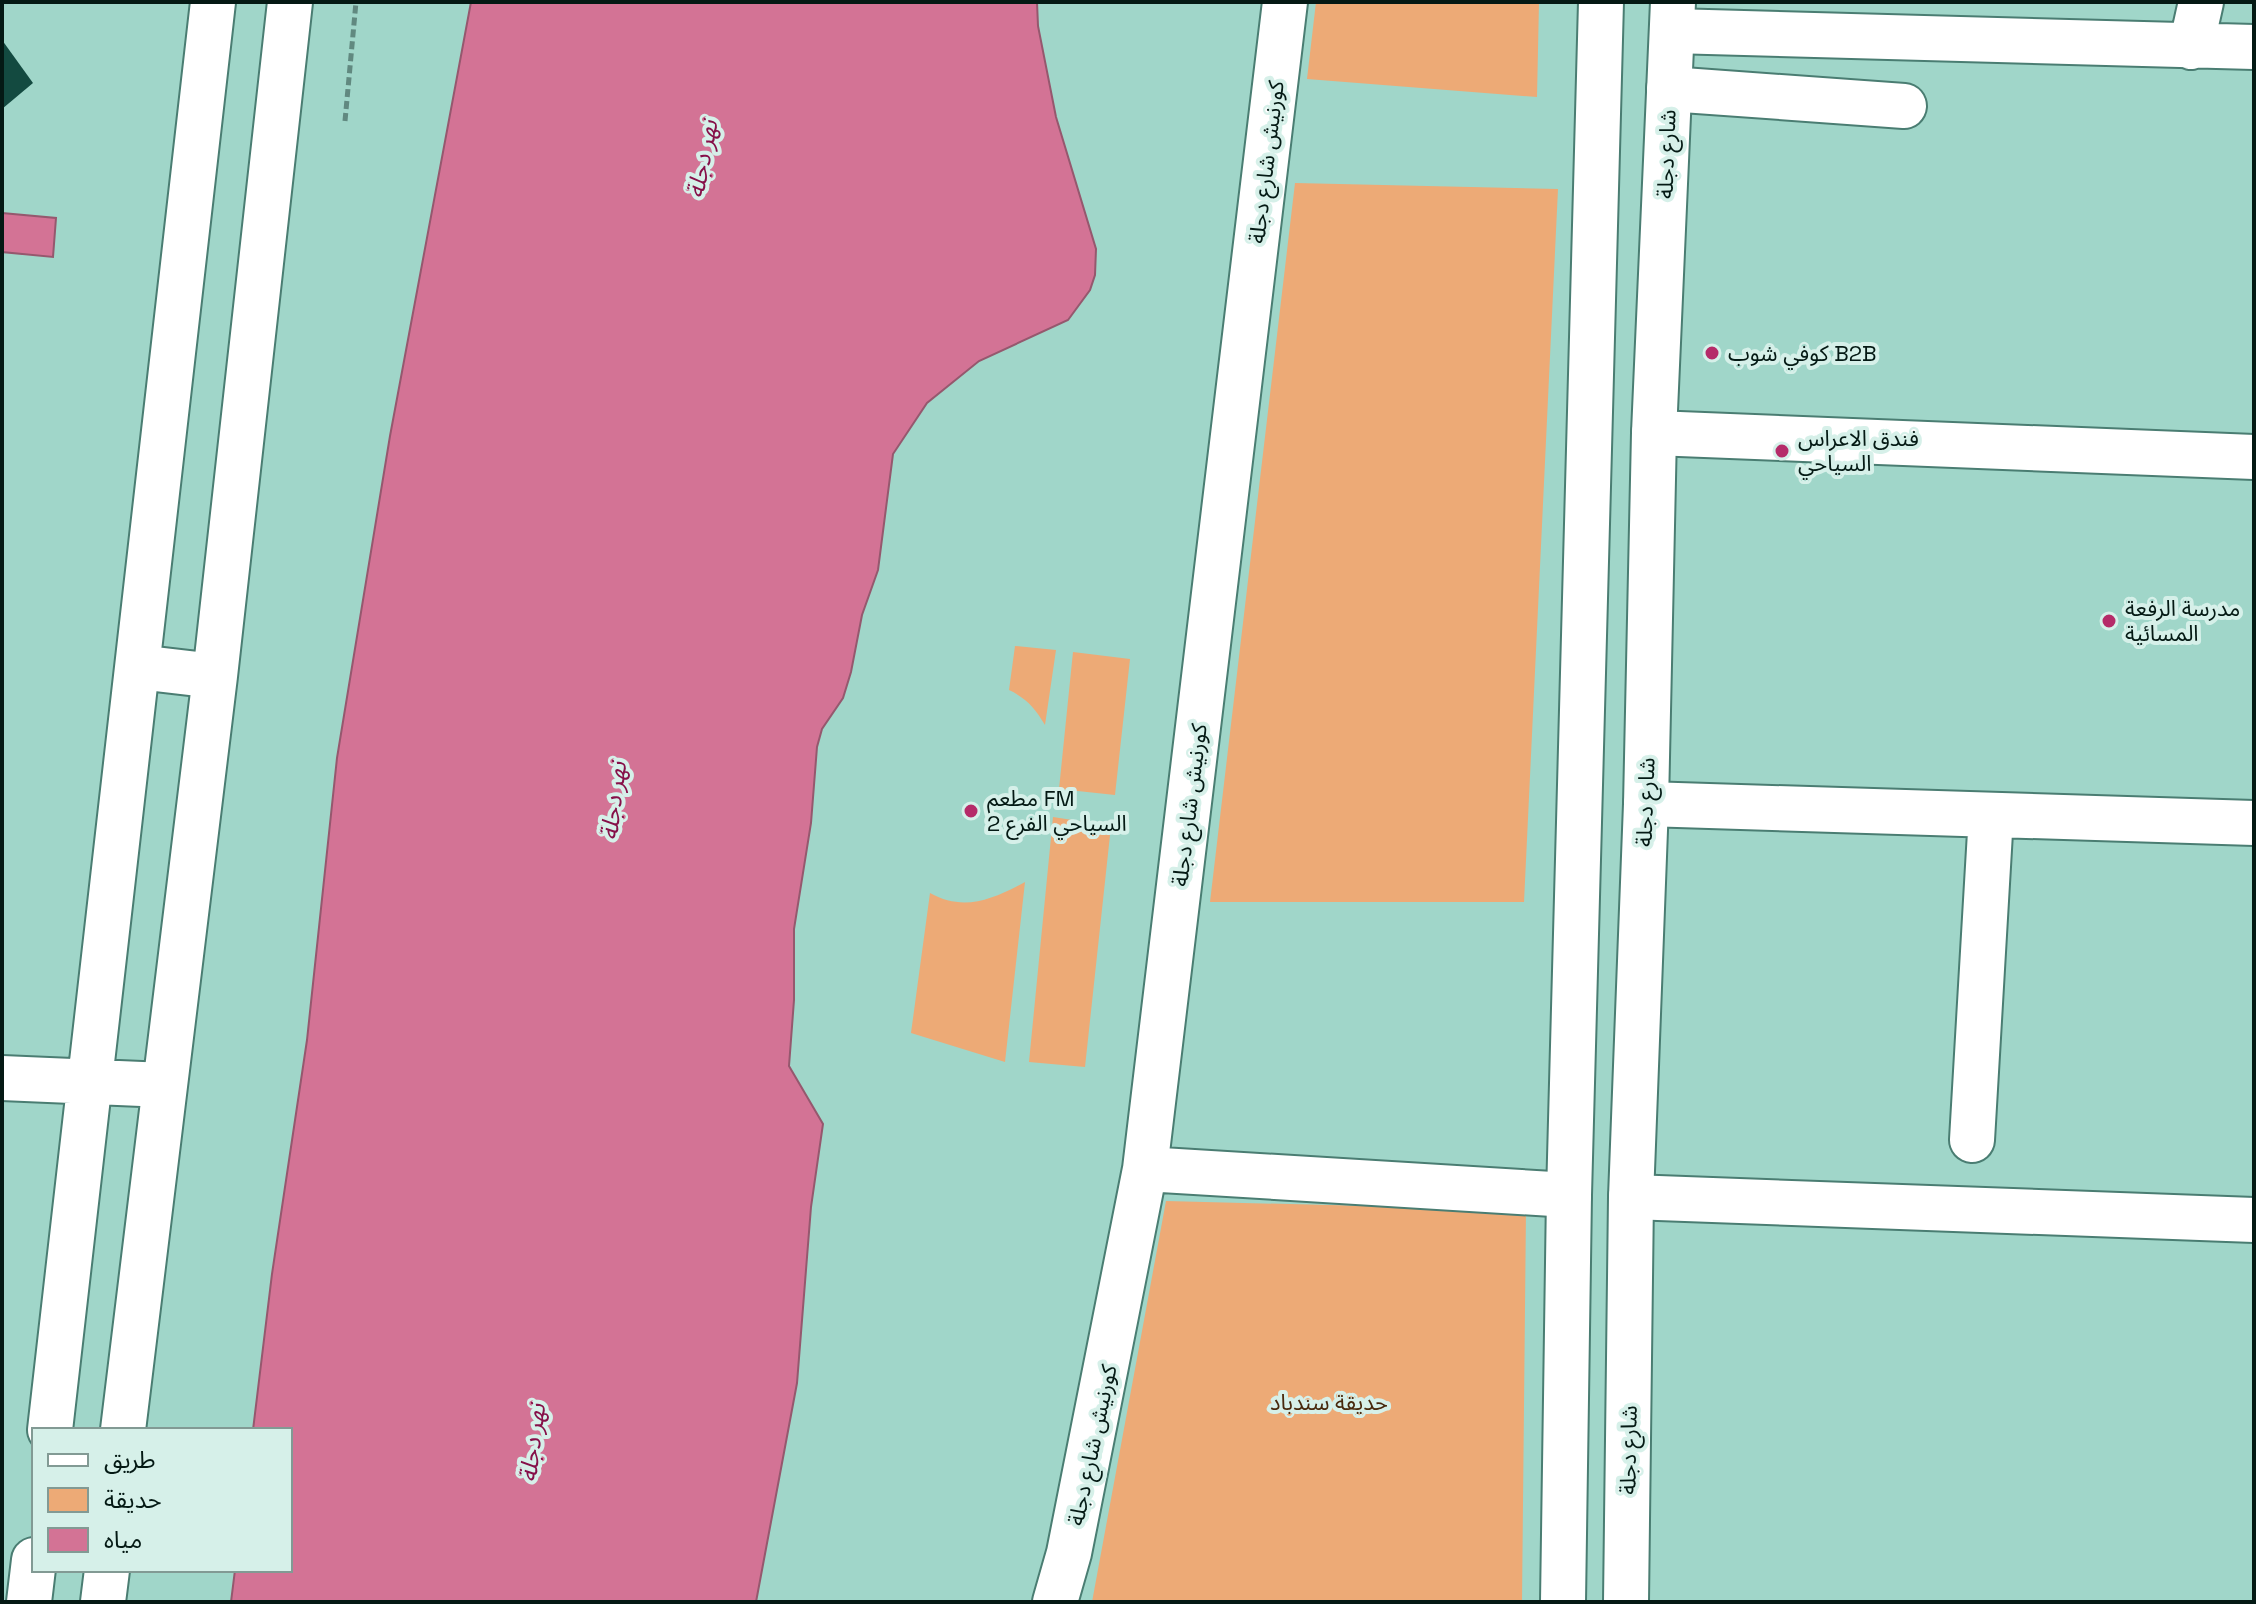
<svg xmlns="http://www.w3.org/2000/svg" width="2256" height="1604" viewBox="0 0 2256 1604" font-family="'Space Grotesk','Noto Sans Arabic',sans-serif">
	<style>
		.green { fill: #edaa76 }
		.water { fill: #d37395; stroke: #95586e; stroke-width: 2 }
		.building { fill: #134a40 }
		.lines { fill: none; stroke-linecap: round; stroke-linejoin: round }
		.minor-casing { stroke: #4a7d72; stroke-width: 48 }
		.major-casing { stroke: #4a7d72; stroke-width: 48 }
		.path { stroke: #618980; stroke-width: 5; stroke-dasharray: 8 4; stroke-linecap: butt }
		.minor { stroke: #fff; stroke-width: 44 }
		.major { stroke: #fff; stroke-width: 44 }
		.poi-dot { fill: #b52b69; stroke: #d6f0e9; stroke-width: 3 }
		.labels { text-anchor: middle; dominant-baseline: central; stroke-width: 8; stroke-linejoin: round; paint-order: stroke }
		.street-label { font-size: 22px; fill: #041914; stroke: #d6f0e9 }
		.poi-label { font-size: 22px; fill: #041914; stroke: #d6f0e9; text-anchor: start }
		.park-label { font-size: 22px; fill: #47280c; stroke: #d6f0e9 }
		.water-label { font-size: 24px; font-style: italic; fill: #861049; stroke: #d6f0e9 }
	</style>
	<rect width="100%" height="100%" fill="#a0d6c9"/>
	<path class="green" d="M1316,2h223l-2,95 -230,-18z
		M1295,183l263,6 -34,713h-314z
		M1015,646l41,4 -11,75c-10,-17 -19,-27 -36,-35z
		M1073,652l57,7 -15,136 -56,-6z
		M1053,817l58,9 -26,241 -56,-5z
		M1025,882l-20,180 -94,-29 19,-140c34,19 63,6 95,-11z
		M1166,1201l360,9 -4,392h-430z"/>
	<path class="water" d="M471,2h566l1,24 18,91 40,132 -1,26 -5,15 -22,30 -89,41 -52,42 -34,51 -15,116 -16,45 -11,57 -8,26 -21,31 -5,18 -6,76 -17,106v71l-5,66 34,58 -12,83 -14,176 -41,219h-525l4,-32h55v-140h-37l19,-156 35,-234 30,-282 53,-322z
		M2,213l54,5 -3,39 -51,-5z"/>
	<path class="building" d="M2,40l31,43 -31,26z"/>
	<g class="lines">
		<g class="minor-casing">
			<path id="minor" d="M1672,31l582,16
				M2191,47l10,-45
				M1669,89l235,17
				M1654,433l600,24
				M138,667l77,9
				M1646,804l608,19
				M2,1078l163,7
				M1972,1140l19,-325
				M1145,1169l424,26
				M1631,1197l623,23
				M50,1430l163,-1428
				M123,1430l92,-754 75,-674
				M29,1602l5,-42
				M103,1602l4,-32
				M1055,1602l14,-49 76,-384 140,-1167"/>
		</g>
		<g class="major-casing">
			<path id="major" d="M1563,1602l6,-407 32,-1193
				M1626,1602l5,-405 15,-393 8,-371 19,-431"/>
		</g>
		<path class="path" d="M345,121l11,-119"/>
		<use href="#minor" class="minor"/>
		<use href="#major" class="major"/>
	</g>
	<g class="poi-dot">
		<circle cx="1712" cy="353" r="8"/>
		<circle cx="1782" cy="451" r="8"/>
		<circle cx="2109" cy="621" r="8"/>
		<circle cx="971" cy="811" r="8"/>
	</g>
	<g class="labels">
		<g class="street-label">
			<text transform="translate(1666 154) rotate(-88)">شارع دجلة</text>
			<text transform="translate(1266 162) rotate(-83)">كورنيش شارع دجلة</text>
			<text transform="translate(1645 802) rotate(-88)">شارع دجلة</text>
			<text transform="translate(1189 805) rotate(-83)">كورنيش شارع دجلة</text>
			<text transform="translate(1092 1445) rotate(-78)">كورنيش شارع دجلة</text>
			<text transform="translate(1628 1450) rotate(-89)">شارع دجلة</text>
		</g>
		<g class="poi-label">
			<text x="1728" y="353">كوفي شوب B2B</text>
			<text x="1798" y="438">فندق الاعراس<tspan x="1798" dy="25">السياحي</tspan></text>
			<text x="2125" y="608">مدرسة الرفعة<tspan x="2125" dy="25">المسائية</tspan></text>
			<text x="987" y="798">مطعم FM<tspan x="987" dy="25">السياحي الفرع 2</tspan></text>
		</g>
		<g class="park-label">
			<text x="1329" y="1402">حديقة سندباد</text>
		</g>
		<g class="water-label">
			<text transform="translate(702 159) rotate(-79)">نهر دجلة</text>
			<text transform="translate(613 801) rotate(-83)">نهر دجلة</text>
			<text transform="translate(532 1443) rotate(-83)">نهر دجلة</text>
		</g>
	</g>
	<rect width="2256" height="1604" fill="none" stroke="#041914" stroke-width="8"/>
	<rect x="32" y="1428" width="260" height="144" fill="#d6f0e9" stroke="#829a94" stroke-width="2"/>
	<rect x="48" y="1454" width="40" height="12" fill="#ffffff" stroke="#829a94" stroke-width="2"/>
	<text x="104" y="1468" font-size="24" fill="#041914">طريق</text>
	<rect x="48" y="1488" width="40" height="24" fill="#edaa76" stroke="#829a94" stroke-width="2"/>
	<text x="104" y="1508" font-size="24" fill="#041914">حديقة</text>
	<rect x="48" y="1528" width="40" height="24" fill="#d37395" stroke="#829a94" stroke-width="2"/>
	<text x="104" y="1548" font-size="24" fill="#041914">مياه</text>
</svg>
